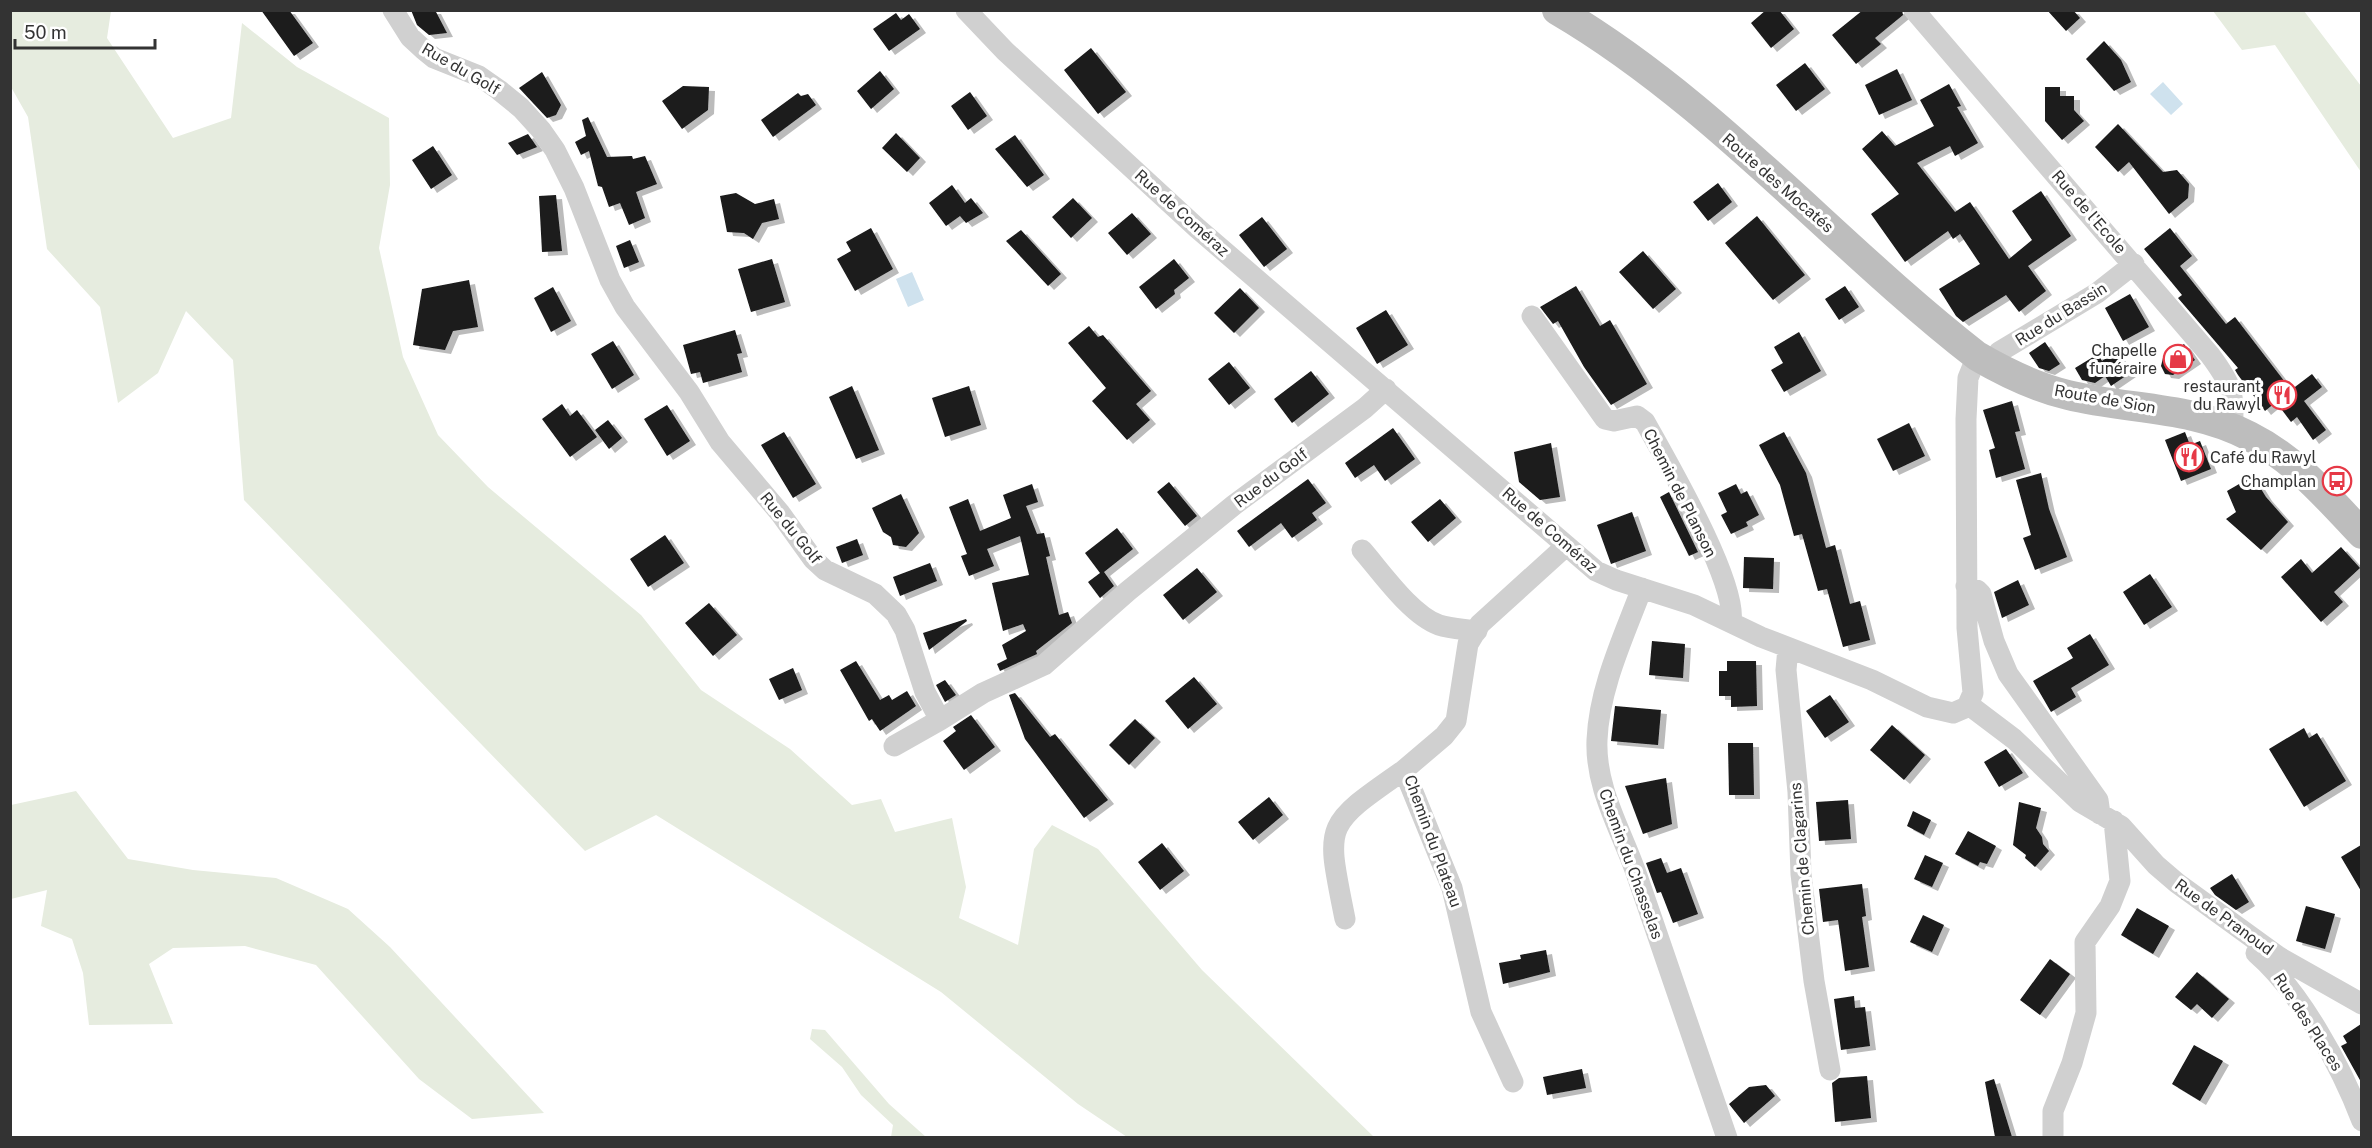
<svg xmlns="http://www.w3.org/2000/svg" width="2372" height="1148" viewBox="0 0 2372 1148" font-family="'Public Sans',sans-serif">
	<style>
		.green { fill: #e6ecdf }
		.water { fill: #cfe2ee }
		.building { fill: #1a1a1a; filter: url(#shadow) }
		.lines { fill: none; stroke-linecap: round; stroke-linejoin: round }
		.street { stroke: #d0d0d0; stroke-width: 21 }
		.secondary { stroke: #bdbdbd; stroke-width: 30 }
		.labels { text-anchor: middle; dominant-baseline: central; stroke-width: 6; stroke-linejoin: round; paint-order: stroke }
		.street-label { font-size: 16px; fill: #333; stroke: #fff }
		.poi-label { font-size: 16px; fill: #333; stroke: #fff; text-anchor: end }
	</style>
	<defs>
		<filter id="shadow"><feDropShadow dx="6" dy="4" stdDeviation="0" flood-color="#0004"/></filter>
	</defs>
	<rect width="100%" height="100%" fill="#fff"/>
	<path class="green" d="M10,11h101l-4,27 66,100 58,-20 11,-95 55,44 92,51 1,67 -11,63 24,109 35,78 50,52 153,128 60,75 89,59 62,56 29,-6 14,33 57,-14 14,69 -7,31 59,27 16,-96 18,-24 46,24 104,121 172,167h-247l-49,-33 -137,-112 -285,-177 -71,36 -341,-351 -11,-140 -47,-49 -28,62 -40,30 -18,-96 -53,-58 -19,-132 -17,-30z
		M2213,11h91l57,75v86l-86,-127 -33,5z
		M76,791l52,68 65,11 83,8 72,31 42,38 154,166 -72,6 -53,-40 -103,-114 -71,-19 -72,2 -24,16 24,60 -84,1 -6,-52 -11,-34 -31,-13 6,-36 -36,9v-94z
		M812,1029l13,1 64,74 37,33h-35l2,-12 -32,-30 -19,-28 -32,-28z"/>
	<path class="water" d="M2163,82l20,22 -12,11 -21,-21z
		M912,272l12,28 -16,7 -12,-28z"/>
	<path class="building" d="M261,10h28l24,33 -19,13z
		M411,10h24l12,23 -18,2 -12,-10z
		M1766,10h13l15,19 -23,19 -20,-25z
		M1863,10h39l1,5 -28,23 6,6 -25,20 -24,-29z
		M2047,10h26l7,8 -14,13z
		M896,13l5,7 8,-6 11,15 -31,22 -16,-22z
		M2104,41l17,19 10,22 -17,9 -28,-32z
		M1091,48l35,44 -28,22 -34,-44z
		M1805,63l20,26 -29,22 -20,-26z
		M1897,69l15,31 -33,15 -14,-30z
		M880,71l14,18 -23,20 -14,-18z
		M542,72l19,33 -5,10 -9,3 -28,-30z
		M1949,84l12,22 -4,1 21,36 -23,13 -5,-10 -33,17 38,49 15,-10 39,57 23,-19 -20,-29 29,-20 30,45 -43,30 18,25 -27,21 -13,-17 -43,27 -7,-6 -17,-27 41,-25 -20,-30 -7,5 -5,-8 -43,31 -34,-48 28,-20 -37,-45 20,-18 13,15 39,-20 -14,-26z
		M683,86l26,1 -1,23 -26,19 -20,-28z
		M2045,87h15v9h14v14l10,11 -22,19 -17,-19z
		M970,92l17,24 -19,14 -17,-24z
		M798,93l3,3 7,-2 8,11 -43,32 -12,-17z
		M588,117l19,40 25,-1 1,3 12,-3 12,28 -21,8 9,26 -16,7 -9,-22 -11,4 -7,-20 -4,-1 -9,-35 -8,4 -6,-13 11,-6 -4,-16z
		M2118,124l45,48 14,-2 12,14 -1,14 -19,16 -40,-52 -11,10 -23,-25z
		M896,133l24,25 -13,14 -25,-24z
		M528,134l9,13 -20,8 -9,-12z
		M1015,135l29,40 -17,12 -32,-38z
		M433,146l19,29 -21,14 -19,-29z
		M1718,183l14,19 -24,19 -15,-19z
		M952,185l13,18 6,-5 12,15 -17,10 -6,-7 -14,10 -17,-23z
		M736,193l19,11 19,-5 5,20 -17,4 -9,16 -9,-6 -17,-1 -7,-36z
		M556,195l6,56 -20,1 -3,-56z
		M1073,198l19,20 -21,20 -19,-21z
		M1132,213l19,21 -24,21 -19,-22z
		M1757,216l48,59 -32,25 -48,-57z
		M1262,217l25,32 -23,18 -25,-32z
		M871,228l22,41 -38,22 -18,-32 14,-8 -5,-9z
		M2170,228l22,28 -12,10 46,58 9,-7 56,73 21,-16 10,13 -18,14 22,29 -13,10 -16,-23 -6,5 -15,-20 -11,9 -27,-36 -3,-5 3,-2 -60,-70 4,-3 -38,-46z
		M1021,230l40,44 -13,12 -42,-45z
		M630,240l9,22 -15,6 -8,-22z
		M1643,251l33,38 -23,20 -34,-37z
		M772,259l13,43 -34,10 -13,-43z
		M1174,259l15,19 -15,12 1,4 -19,15 -17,-22z
		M469,280l9,47 -25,4 -8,19 -32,-5 9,-56z
		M1576,286l24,40 10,-6 37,64 -36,21 -27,-38 -26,-46 -5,3 -13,-17z
		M1845,286l14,21 -20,13 -14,-21z
		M553,287l18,34 -20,11 -17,-34z
		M1240,288l19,20 -25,25 -20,-20z
		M2130,294l19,33 -26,14 -18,-33z
		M1386,310l22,35 -31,19 -21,-36z
		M1089,326l9,11 5,-2 48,56 -15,13 14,16 -23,20 -35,-39 14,-13 -38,-45z
		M735,330l7,23 -5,1 5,18 -39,11 -3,-11 -9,2 -8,-29z
		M1799,332l22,39 -37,21 -13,-22 12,-7 -9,-16z
		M613,341l21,34 -22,14 -21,-35z
		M2045,342l15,22 -11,7 -10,-3 -10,-15z
		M2184,344l11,16 -22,15 -8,-1 -4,-8 2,-8z
		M2116,352l14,21 -19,13 -6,-10 -10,7 -13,-3 -7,-12 23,-14 4,7z
		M1229,362l21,26 -21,17 -21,-26z
		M1311,371l18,23 -37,29 -18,-24z
		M852,386l27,64 -23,9 -27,-62z
		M969,386l12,39 -36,12 -13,-39z
		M2012,401l8,30 -5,1 10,37 -29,9 -7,-28 6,-2 -12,-38z
		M562,404l8,12 7,-6 20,27 -27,20 -28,-38z
		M667,405l23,36 -23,15 -23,-37z
		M608,420l14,18 -13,11 -14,-19z
		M1909,423l16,33 -32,15 -16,-32z
		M1393,428l22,31 -30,22 -11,-16 -19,13 -10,-15z
		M784,432l32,52 -23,14 -32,-53z
		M1784,432l22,41 20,75 9,-3 15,59 10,-3 10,39 -27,7 -16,-58 -9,2 -16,-57 -8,2 -14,-51 -21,-40z
		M2185,432l5,13 10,-4 11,28 -30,12 -16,-41z
		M1551,443l9,54 -20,3 -21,-18 -5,-30z
		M2041,473l8,36 18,48 -32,13 -12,-32 8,-3 -15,-55z
		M2253,476l13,21 22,25 -27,28 -35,-31 10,-7 -9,-21z
		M1308,479l18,24 -14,10 5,7 -25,18 -11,-15 -32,24 -12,-16z
		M1169,482l28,34 -12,10 -28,-34z
		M1032,484l6,18 -12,4 11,28 7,-1 6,23 -4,1 13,58 9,-3 4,11 -36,28 1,3 -37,17 -3,-7 10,-5 -5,-14 24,-14 -3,-7 -20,7 -11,-48 37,-8 -9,-39 -33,13 7,17 -25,10 -8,-20 6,-2 -18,-47 19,-8 12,32 31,-13 -8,-23z
		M1736,484l5,10 6,-3 12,24 -13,7 2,4 -17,8 -10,-19 6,-3 -9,-19z
		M1669,492l29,60 -9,4 -29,-59z
		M901,494l18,39 -13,14 -13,-2 -2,-8 -8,-5 -11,-24z
		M1440,499l16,19 -28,24 -17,-20z
		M1632,512l14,39 -35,13 -14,-39z
		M1117,528l16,21 -29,23 10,14 -14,12 -12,-16 12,-9 -15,-20z
		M665,535l19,28 -36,24 -18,-28z
		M857,539l6,16 -21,8 -6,-16z
		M2341,547l19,21 -26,24 9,10 -22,20 -40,-45 20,-18 11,14z
		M1744,557l30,1 -1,31 -30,-1z
		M930,563l7,18 -37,15 -7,-19z
		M1197,568l20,24 -34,28 -20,-25z
		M2150,574l22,33 -28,18 -21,-33z
		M2018,580l11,25 -27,13 -8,-26z
		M709,603l28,32 -24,21 -28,-33z
		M966,619l1,2 -38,29 -6,-17z
		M2090,634l19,31 -38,23 5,9 -25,15 -18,-31 40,-23 -6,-10z
		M1652,641l33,3 -2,34 -34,-3z
		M856,661l24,39 9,-5 3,5 15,-9 9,15 -36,25 -8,-12 -3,2 -29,-51z
		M1727,661h29l1,45 -26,1v-11h-12v-25h8z
		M793,668l9,22 -23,10 -10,-21z
		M1194,677l23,27 -29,25 -23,-28z
		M945,680l11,15 -11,7 -9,-17z
		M1015,693l35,44 5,-3 53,66 -24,18 -59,-79 -16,-44z
		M1830,695l19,27 -24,16 -19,-27z
		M1615,706l46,4 -3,35 -47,-4z
		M971,715l24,32 -31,23 -21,-29 13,-10 -3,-4z
		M1135,719l20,19 -26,27 -20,-20z
		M1892,725l33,30 -21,25 -34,-30z
		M2304,728l5,10 8,-5 29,48 -42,26 -35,-58z
		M1728,743h25l1,52h-25z
		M2006,749l17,24 -24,14 -15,-25z
		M1666,778l6,46 -29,10 -18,-48z
		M1269,797l14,18 -30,25 -15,-18z
		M1848,800l3,39 -32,2 -3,-39z
		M2019,802l22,6 -5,20 6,9 1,7 6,7 -14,16 -10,-9 1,-3 -13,-10z
		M1913,811l18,9 -7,15 -17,-9z
		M1968,831l28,15 -9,18 -7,-2 -2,4 -23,-12z
		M1162,843l22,28 -24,19 -22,-28z
		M2361,845v46l-20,-34z
		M1925,855l18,8 -11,24 -18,-8z
		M1661,858l6,15 14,-5 17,46 -25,9 -12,-31 -4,1 -11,-30z
		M2232,874l17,28 -13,8 -21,-15 -5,-7z
		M1862,884l4,32 -4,1 7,50 -24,4 -7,-51 -15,2 -4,-33z
		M2306,906l29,8 -10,35 -29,-8z
		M2137,908l32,18 -16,28 -32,-19z
		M1923,915l21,10 -12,27 -22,-10z
		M1546,950l4,22 -47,12 -4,-21 22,-4 -1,-4z
		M2050,959l20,15 -30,41 -20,-15z
		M2197,972l32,27 -17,19 -15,-14 -6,6 -16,-13z
		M1854,996l1,12 10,-1 5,39 -29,4 -7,-51z
		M2361,1024v58l-20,-36 6,-3 -4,-7z
		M2194,1045l29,16 -23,40 -28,-17z
		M1582,1069l4,19 -39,7 -4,-18z
		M1867,1076l4,42 -36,4 -3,-39 7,-5z
		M1994,1079l18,58h-17l-10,-55z
		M1766,1085l9,11 -31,27 -15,-19 20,-17z"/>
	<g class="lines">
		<path class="street" d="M393,10l17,27 13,12 11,9 45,18 20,14 22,18 20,22 14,20 19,38 36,92 15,27 64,85 31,50 60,71 33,46 12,11 50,24 21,20 9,16 20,62 15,28 43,-27 61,-28 84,-74 106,-86 131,-97 21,-19
			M966,10l39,41 192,177 399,343 20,9 78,25 67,32 111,43 55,27 26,6 14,-6 6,-14 -6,-65 -1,-209 2,-41 9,-22
			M1914,10l296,345c20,27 26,38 22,73
			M1532,316l73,103 9,2 23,-5 8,6c21,38 93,161 86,200
			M1992,365l7,-13 98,-59 37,-29
			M1362,550c20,23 49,65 77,75 12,4 25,4 38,6
			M1966,586l11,4 4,4 13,47 14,33 90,126 2,14
			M1642,588c-18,48 -43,100 -45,152 -2,47 23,88 38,130 31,89 61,178 92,268
			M1788,648l-2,22 12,122 3,82 13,107 16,89
			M1969,705l45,34 66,63 41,24 35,39 21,18 102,74 83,47
			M894,746l46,-26
			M1345,919c-19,-96 -23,-92 59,-149
			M2256,953c44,38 85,113 106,168
			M1513,1082l-32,-70 -29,-124 -48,-118 40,-34 12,-15 12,-77 12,-20 86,-78
			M2053,1138v-27l19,-48 14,-50 -1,-71 25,-36 10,-25 -6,-60"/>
		<path class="secondary" d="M1557,10c157,92 277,235 420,346 29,17 58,31 91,39 61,15 124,11 181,41 46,23 78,61 113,98"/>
	</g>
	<defs>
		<g id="shop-ring" transform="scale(1.5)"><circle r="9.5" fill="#fff" stroke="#e63946" stroke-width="1.5"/><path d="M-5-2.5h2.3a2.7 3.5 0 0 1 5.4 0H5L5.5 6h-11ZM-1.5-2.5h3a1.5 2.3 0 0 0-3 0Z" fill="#e63946"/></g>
		<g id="restaurant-ring" transform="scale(1.5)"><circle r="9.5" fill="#fff" stroke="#e63946" stroke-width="1.5"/><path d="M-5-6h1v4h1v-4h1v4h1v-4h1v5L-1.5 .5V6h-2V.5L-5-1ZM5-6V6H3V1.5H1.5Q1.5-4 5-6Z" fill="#e63946"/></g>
		<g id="bus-ring" transform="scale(1.5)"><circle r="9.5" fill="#fff" stroke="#e63946" stroke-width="1.5"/><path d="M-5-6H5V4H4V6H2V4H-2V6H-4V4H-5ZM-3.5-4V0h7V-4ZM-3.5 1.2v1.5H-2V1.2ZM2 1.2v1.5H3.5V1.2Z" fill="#e63946"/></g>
	</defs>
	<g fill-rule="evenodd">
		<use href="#shop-ring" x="2178" y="359"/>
		<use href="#restaurant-ring" x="2282" y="395"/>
		<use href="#restaurant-ring" x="2189" y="457"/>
		<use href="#bus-ring" x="2337" y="481"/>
	</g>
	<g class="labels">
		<g class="street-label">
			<text transform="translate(461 69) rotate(30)">Rue du Golf</text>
			<text transform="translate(1778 183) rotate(41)">Route des Mocatés</text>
			<text transform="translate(2089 212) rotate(49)">Rue de l'Ecole</text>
			<text transform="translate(1182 213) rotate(42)">Rue de Coméraz</text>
			<text transform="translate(2061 314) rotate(-32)">Rue du Bassin</text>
			<text transform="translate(2105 399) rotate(10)">Route de Sion</text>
			<text transform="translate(1271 478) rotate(-37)">Rue du Golf</text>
			<text transform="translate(1680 493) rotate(63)">Chemin de Planson</text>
			<text transform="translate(791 528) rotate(51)">Rue du Golf</text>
			<text transform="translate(1550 530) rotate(41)">Rue de Coméraz</text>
			<text transform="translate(1433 841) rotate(70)">Chemin du Plateau</text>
			<text transform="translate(1802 859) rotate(-95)">Chemin de Clagarins</text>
			<text transform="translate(1631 864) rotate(70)">Chemin du Chasselas</text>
			<text transform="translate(2224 917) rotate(36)">Rue de Pranoud</text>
			<text transform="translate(2308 1022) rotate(57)">Rue des Places</text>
		</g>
		<g class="poi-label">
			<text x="2157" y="350">Chapelle<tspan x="2157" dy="18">funéraire</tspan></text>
			<text x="2261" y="386">restaurant<tspan x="2261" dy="18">du Rawyl</tspan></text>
			<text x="2210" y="457" text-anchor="start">Café du Rawyl</text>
			<text x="2316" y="481">Champlan</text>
		</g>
	</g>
	<rect width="2372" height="1148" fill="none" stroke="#333333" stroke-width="24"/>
	<path d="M15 39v9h140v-9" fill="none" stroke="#333333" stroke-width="3"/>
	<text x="24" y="39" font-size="18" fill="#333333" stroke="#ffffff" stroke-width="4.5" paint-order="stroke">50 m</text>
</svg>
